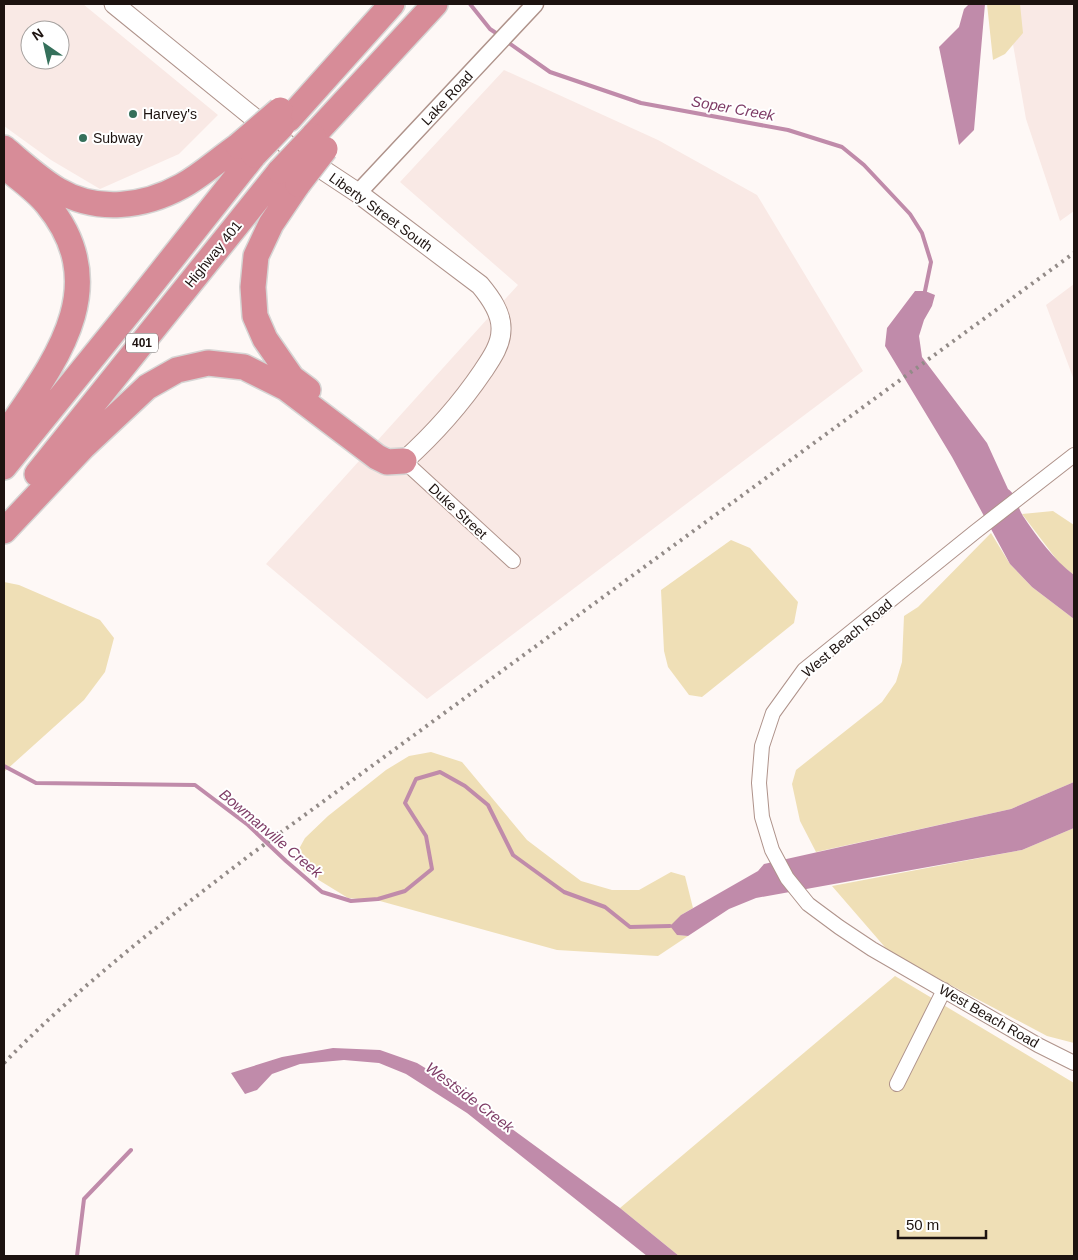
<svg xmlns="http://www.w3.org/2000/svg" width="1078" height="1260" viewBox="0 0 1078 1260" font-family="Helvetica,sans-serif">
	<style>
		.built { fill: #f9e9e5; fill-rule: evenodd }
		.green { fill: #efdfb6 }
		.water { fill: #c08baa }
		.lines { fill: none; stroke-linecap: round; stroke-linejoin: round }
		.stream { stroke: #c08baa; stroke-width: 4 }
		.minor-casing { stroke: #af938b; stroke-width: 16 }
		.tertiary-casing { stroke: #af938b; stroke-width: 19 }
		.secondary-casing { stroke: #af938b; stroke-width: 21 }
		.motorway-casing { stroke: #d6d5d4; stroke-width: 28 }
		.minor { stroke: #fff; stroke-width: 14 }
		.tertiary { stroke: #fff; stroke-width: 16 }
		.secondary { stroke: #fff; stroke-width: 19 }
		.motorway { stroke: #d78c98; stroke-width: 25 }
		.rail { stroke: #938b88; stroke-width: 4; stroke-dasharray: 2.5 5; stroke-linecap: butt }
		.motorway-bridge-casing { stroke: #d6d5d4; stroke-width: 28; stroke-linecap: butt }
		.motorway-bridge { stroke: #d78c98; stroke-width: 25 }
		.poi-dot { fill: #35705b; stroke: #fff; stroke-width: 2 }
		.labels { text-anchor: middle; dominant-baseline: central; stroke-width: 4; stroke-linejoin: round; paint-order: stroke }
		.shield { fill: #fff; stroke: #615a58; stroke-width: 1 }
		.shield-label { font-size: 12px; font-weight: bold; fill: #1d1310 }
		.street-label { font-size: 14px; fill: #1d1310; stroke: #fff }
		.poi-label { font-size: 14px; fill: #1d1310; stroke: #fff; text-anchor: start }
		.water-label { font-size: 15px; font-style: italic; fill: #7e3c66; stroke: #fff }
	</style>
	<rect width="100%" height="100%" fill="#fef8f6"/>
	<path class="built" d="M4,4h79l135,111 -39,39 -79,35 -49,-29 -47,-34zM30,30h30v30h-30z
		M1006,4h68v207l-14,10 -34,-102z
		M504,70l154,70 99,55 106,176 -436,328 -161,-135 252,-279 -118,-103z
		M1074,284v96l-28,-75z"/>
	<path class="green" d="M987,4h33l3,29 -18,21 -12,6z
		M1053,511l21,14v50l-14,-11 -38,-50z
		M991,533l19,31 22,23 42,32v163l-63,27 -195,43 -16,-31 -8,-37 4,-14 86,-68 14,-20 6,-20 2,-46 14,-9z
		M731,540l19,8 48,54 -4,21 -92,74 -13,-2 -21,-28 -4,-16 -3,-61z
		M4,582l15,3 81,35 14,18 -9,34 -21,28 -80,72z
		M431,752l31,10 65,78 54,41 31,9h27l32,-18 14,4 8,32 -12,7 -4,20 11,1 -30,20 -101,-6 -177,-49 -32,-3 -44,-27 -10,-13 11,-20 23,-22 58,-46 23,-14z
		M1074,828v215l-27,-7 -157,-83 -58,-67 190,-36z
		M895,976l179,107v173h-395l-59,-48z"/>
	<path class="water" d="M969,4h16l-11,126 -15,15 -20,-98 20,-20 5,-18z
		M915,291h10l10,4 -3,11 -8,14 -5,16 3,21 65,86 21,46c9,6 9,18 15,27 14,21 31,44 51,59v44l-42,-32 -22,-23 -58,-107 -67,-111 2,-18z
		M1074,782v46l-52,22 -266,48 -27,11 -41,27 -11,-1 -7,-9 11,-11 77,-44 6,-7 247,-55z
		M333,1048l47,2 37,13 28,17 175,128 59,48h-32l-180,-143 -61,-39 -27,-11 -35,-3 -44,4 -28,10 -15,16 -12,4 -14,-21 51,-16z"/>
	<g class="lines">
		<path class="stream" d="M470,4l20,25 9,6
			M506,41l44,31 91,31 147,27 54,17 22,18 46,49 12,19 9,29 -6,29
			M4,766l32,17 159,2 53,40 38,36 36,31 29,9 27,-2 27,-8 27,-22 -6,-33 -21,-33 11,-24 24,-7 25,14 23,19 25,50 51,37 41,15 25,20 40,-1
			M77,1256l7,-57 47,-49"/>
		<g class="minor-casing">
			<path id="minor" d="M1074,455l-99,77 -171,138 -31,43 -11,33 -3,37 3,34 10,33 15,28 21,26 31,23 33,22 166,96 36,18
				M404,461l109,100
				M897,1084l47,-94"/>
		</g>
		<g class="tertiary-casing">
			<path id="tertiary" d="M358,193l177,-189"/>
		</g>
		<g class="secondary-casing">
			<path id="secondary" d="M114,4l182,148 62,41 122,92c10,12 22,28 21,45 0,15 -10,29 -18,41 -23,34 -49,63 -79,90"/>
		</g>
		<g class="motorway-casing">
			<path id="motorway" d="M289,119l103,-115
				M313,136l122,-132
				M4,148c17,14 35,31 54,42 39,23 86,17 124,-4 20,-11 37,-27 56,-40
				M4,166c14,12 31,23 43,38 69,84 6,160 -43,232
				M298,184l-27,40 -15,32 -3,31 2,29 10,23 27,39 16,12
				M4,467l132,-163 118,-149
				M37,474l243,-303
				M4,531l79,-84 64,-60 30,-17 31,-7 36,4 42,21 91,69 10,5 17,-1"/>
		</g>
		<use href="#minor" class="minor"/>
		<use href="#tertiary" class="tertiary"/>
		<use href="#secondary" class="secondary"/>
		<use href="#motorway" class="motorway"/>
		<path class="rail" d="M4,1063c75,-77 161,-143 246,-208l824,-602"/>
		<g class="motorway-bridge-casing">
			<path id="motorway-bridge" d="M238,146l42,-36
				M254,155l28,-29
				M280,171l33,-35
				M298,184l27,-35"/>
		</g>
		<use href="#motorway-bridge" class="motorway-bridge"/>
	</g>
	<g class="poi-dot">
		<circle cx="133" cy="114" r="5"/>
		<circle cx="83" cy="138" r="5"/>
	</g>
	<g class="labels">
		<rect class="shield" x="126" y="333.5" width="32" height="19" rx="4"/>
		<g class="shield-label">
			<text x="142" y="343">401</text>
		</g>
		<g class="street-label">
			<text transform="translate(447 98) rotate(-47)">Lake Road</text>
			<text transform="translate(381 212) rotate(36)">Liberty Street South</text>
			<text transform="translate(213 254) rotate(-51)">Highway 401</text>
			<text transform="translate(458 511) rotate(43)">Duke Street</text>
			<text transform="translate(847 638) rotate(-40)">West Beach Road</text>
			<text transform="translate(989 1016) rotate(30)">West Beach Road</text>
		</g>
		<g class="poi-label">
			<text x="143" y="114">Harvey's</text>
			<text x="93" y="138">Subway</text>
		</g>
		<g class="water-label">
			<text transform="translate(733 108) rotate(10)">Soper Creek</text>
			<text transform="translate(271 833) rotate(40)">Bowmanville Creek</text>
			<text transform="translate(470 1097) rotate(37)">Westside Creek</text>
		</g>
	</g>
	<rect width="1078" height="1260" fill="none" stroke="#1d1310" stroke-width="10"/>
	<g transform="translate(45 45) rotate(326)"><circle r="24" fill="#ffffff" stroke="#a5a19f"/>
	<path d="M0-4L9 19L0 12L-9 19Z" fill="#35705b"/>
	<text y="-8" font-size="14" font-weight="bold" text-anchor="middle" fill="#1d1310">N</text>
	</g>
	<path d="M898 1230v8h88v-8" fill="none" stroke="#1d1310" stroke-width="2.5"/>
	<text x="906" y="1230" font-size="15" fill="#1d1310" stroke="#ffffff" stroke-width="4" paint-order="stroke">50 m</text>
</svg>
